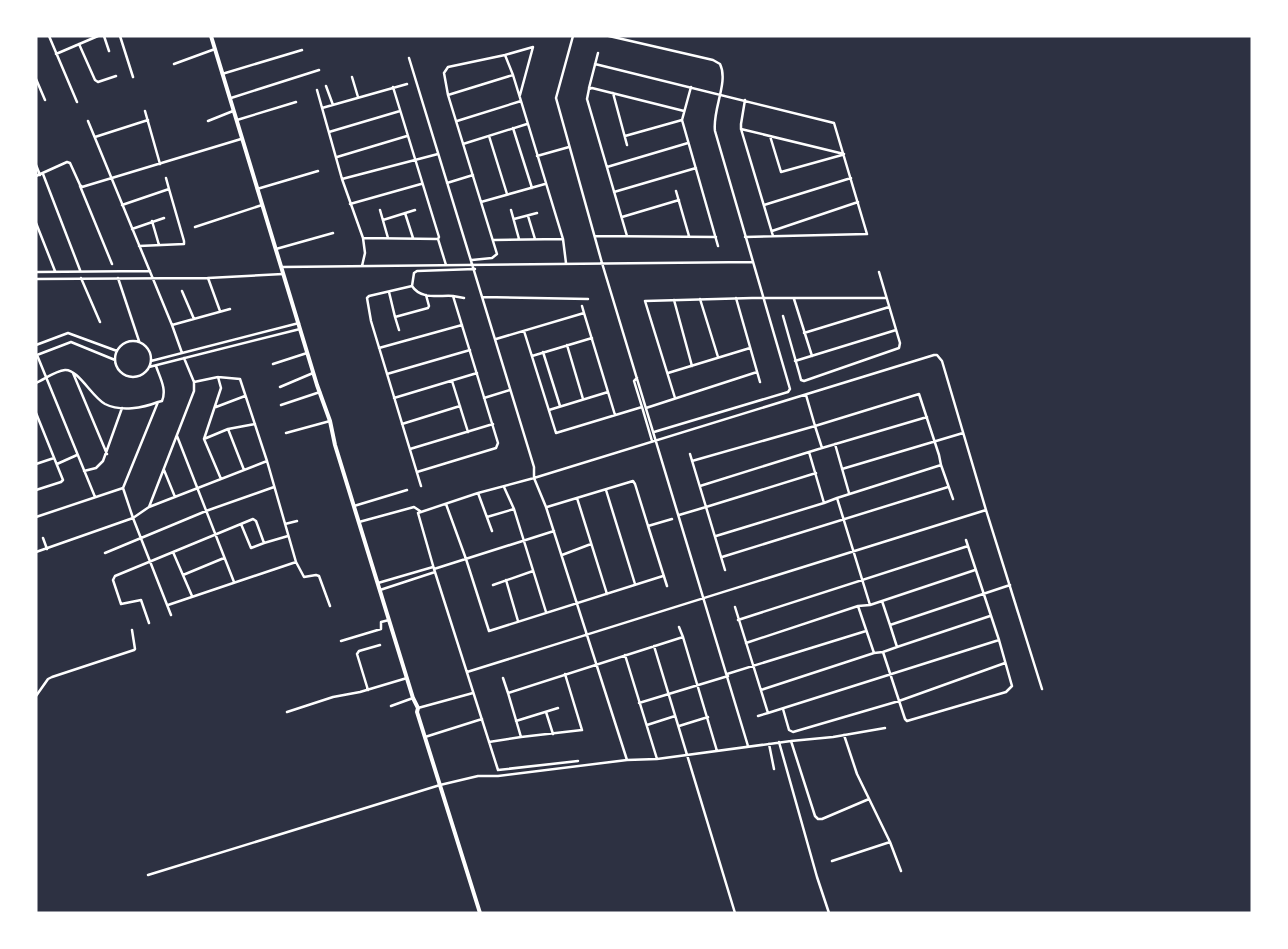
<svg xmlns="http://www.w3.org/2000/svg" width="1288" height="949" viewBox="0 0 1288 949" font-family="Cabin,sans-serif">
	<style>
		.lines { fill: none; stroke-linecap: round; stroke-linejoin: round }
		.minor { stroke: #fff; stroke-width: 2.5 }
		.secondary { stroke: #fff; stroke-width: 4 }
	</style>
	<rect width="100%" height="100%" fill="#2d3142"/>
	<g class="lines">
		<path class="minor" d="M49,36l28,66
			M104,36l5,15
			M120,36l13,41
			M573,36l-17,62 46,165 146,483
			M609,36l104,24 7,4c9,18 -8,46 -5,67l75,258 -2,3 -134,40
			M79,44l16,36 3,2 18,-6
			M56,54l42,-18
			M505,55l28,-8 -13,48
			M409,58l125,409v11l12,29 81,253
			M174,64l41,-15
			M595,64l239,59 33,111 -122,3
			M222,74l80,-24
			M352,77l6,20
			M36,79l9,21
			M326,86l7,19
			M691,87l-9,33 36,126
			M589,88l9,-35
			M317,90l25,89 21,59 75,1 1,-2 -46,-150
			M613,93l14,52
			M448,95l65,-20 8,26 -64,20
			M231,98l88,-28
			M745,100l-4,24v5l32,107
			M521,101l42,138 3,24
			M322,108l85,-24
			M145,111l15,53
			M237,120l59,-18
			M88,121l84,204 10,28
			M208,121l25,-10
			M513,128l19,60
			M741,129l103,25
			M329,132l71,-21
			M489,136l18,58
			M625,136l57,-16
			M770,136l11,36 61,-17
			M95,137l53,-17
			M463,144l64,-20
			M537,156l32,-9
			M337,157l70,-21
			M36,165l4,10
			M607,167l81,-24
			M43,174l37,96
			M36,176l31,-14 3,1 10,22 2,2 159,-48
			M166,178l3,11
			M342,179l96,-25
			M447,183l26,-8
			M80,186l32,78
			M257,189l61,-18
			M676,191l13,45
			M614,192l82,-24
			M481,202l64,-18
			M350,204l71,-20
			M122,205l47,-16 15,52v3l-45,2
			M764,205l87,-27
			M380,210l8,28
			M511,210l8,29
			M405,213l8,25
			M528,216l7,23
			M622,217l57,-17
			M514,219l23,-6
			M383,220l32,-10
			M152,221l7,24
			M36,223l19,48
			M195,227l67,-22
			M132,229l32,-11
			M772,231l86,-29
			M595,236l121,1
			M627,236l-40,-137 2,-10 3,-1 92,23
			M438,239l8,26
			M494,240l69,-1
			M276,249l57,-16
			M472,260l20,-2 5,-4 -49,-159 -4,-22 4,-6 57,-12 8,20
			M362,266l3,-13 -2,-15
			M282,267l471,-5
			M36,272l114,-1
			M81,278l19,44
			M118,278l21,63
			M208,278l12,33
			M36,279l172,-1 75,-4
			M412,286c9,14 27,9 41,10l45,147 -2,5 -79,24
			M182,291l12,28
			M389,292l6,25 33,-9 1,-2 -3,-11
			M453,296l11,2
			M482,297l106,2
			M736,298l24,84
			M700,299l18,58
			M794,299l18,57
			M674,300l18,66
			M582,306l2,7
			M783,316l17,60 1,4 3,1 95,-33 1,-5 -21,-71
			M395,317l4,13
			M172,325l58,-16
			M524,331l32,102 86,-26 -8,-26 3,-3
			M804,333l85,-26
			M496,339l88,-26 31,102
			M115 359a18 18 0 1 1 36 0a18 18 0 1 1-36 0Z
			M36,345l32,-12 49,18
			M567,345l16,54
			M379,348l83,-23
			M543,352l17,54
			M37,355l58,142
			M37,355l34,-13 44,18
			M532,356l60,-18
			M151,361l148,-38
			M795,361l101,-31
			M273,364l34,-11
			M149,367l151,-38
			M73,373l34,81
			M668,373l82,-25
			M387,374l83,-24
			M218,377l3,11 -17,51 17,40
			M452,381l16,51
			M194,382l24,-5 22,2 27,82 29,101 8,15 12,-2 3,1 11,30
			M36,383c9,-4 19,-12 29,-13 13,-1 27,27 40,34 16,8 38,4 53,-2
			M280,387l33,-14
			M806,395l9,31 104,-32 20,61 2,10 -104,33
			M394,398l83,-25
			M484,398l26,-8
			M675,398l-30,-97 107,-3h134
			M281,405l39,-13
			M216,407l29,-11
			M642,407l10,34
			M646,408l111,-36
			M549,410l59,-18
			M36,413l27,67 -2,2 -25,8
			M402,424l58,-18
			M286,433l44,-12
			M177,436l57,146
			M204,439l24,-10
			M835,444l14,49
			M410,449l83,-25
			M809,452l13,-4
			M692,461l123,-35 7,22 105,-31
			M36,464l18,-6
			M57,464l20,-9
			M941,465l12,34
			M842,469l121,-36
			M164,470l11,27
			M244,470l-16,-41 27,-5
			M84,471l12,-3 7,-7 19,-53
			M421,486l-50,-165 -4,-23 2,-2 43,-10 2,-13 3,-2 58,-2
			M700,486l109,-34 15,51 13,-5 33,107 -12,1 16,47 9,-1 22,67 2,2 99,-29 6,-6 -13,-46 -33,-100
			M504,487l10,22 32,103
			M123,488l35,-86 4,-1c5,-12 -2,-23 -6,-35
			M606,490l29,94
			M478,493l14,38
			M577,498l30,96
			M446,504l20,55 23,72 174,-55
			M354,506l53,-16
			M149,507l45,-116v-9l-10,-24
			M547,507l86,-26 2,3 13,42 24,-7
			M679,515l27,-8 -16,-53
			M36,517l87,-29 10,30 38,97
			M487,517l27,-8
			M359,522l55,-15 6,4
			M241,524l10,24 13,-5
			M285,524l12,-3
			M648,526l19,60
			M716,536l108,-33
			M43,538l4,11
			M36,552l97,-34 16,-11 118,-46
			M173,552l19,44
			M105,553l101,-42 68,-24
			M562,555l29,-11
			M722,557l226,-70
			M434,569l120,-38
			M725,570l-19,-63 110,-34
			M183,575l41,-17
			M506,580l12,41
			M378,583l55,-16
			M493,585l40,-14
			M380,590l55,-18
			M882,601l93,-31
			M168,605l128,-43
			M870,605l12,-4 8,24 120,-40
			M735,607l33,106 231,-73
			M738,620l230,-74
			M149,623l-8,-23 -20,4 -8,-24 2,-4 138,-57 3,2 8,22 24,-7
			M890,625l7,22 93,-31
			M679,627l4,10
			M341,641l40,-12v-7l8,-2
			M746,643l112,-37
			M654,646l81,267
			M883,652l14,-5
			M625,655l32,104
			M467,672l519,-162
			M565,674l17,56 -61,7 -13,-44 175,-56 34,114
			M727,674l139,-43
			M503,678l5,15
			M368,690l-11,-36 2,-3 21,-6
			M761,690l113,-37
			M36,696l12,-17 4,-2 82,-27 1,-1 -3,-19
			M639,703l89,-27
			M391,706l22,-8
			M418,708l55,-15
			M783,709l6,21 4,2 106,-31 106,-38
			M287,712l46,-15 27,-5 47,-14
			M546,712l7,22
			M758,716l10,-3
			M516,721l42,-13
			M647,725l28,-9
			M679,726l29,-9
			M844,735l13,39 33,68 11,29
			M425,737l57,-18
			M791,741l24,75 3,3h4l47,-20
			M489,742l32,-5
			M779,742l38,135 12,36
			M769,744l5,25
			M578,761l-80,9 -64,-201 -16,-56 60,-20 56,-15 400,-123h3l5,6 44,149 56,179
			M832,861l58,-19
			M148,875l292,-90 38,-9h20l129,-16 30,-1 134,-18 42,-4 52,-9"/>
		<path class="secondary" d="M211,36l106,349 13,36 5,24 78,253 5,10 -1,4 63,201"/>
	</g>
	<rect width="1288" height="949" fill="none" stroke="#ffffff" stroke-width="75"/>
</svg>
